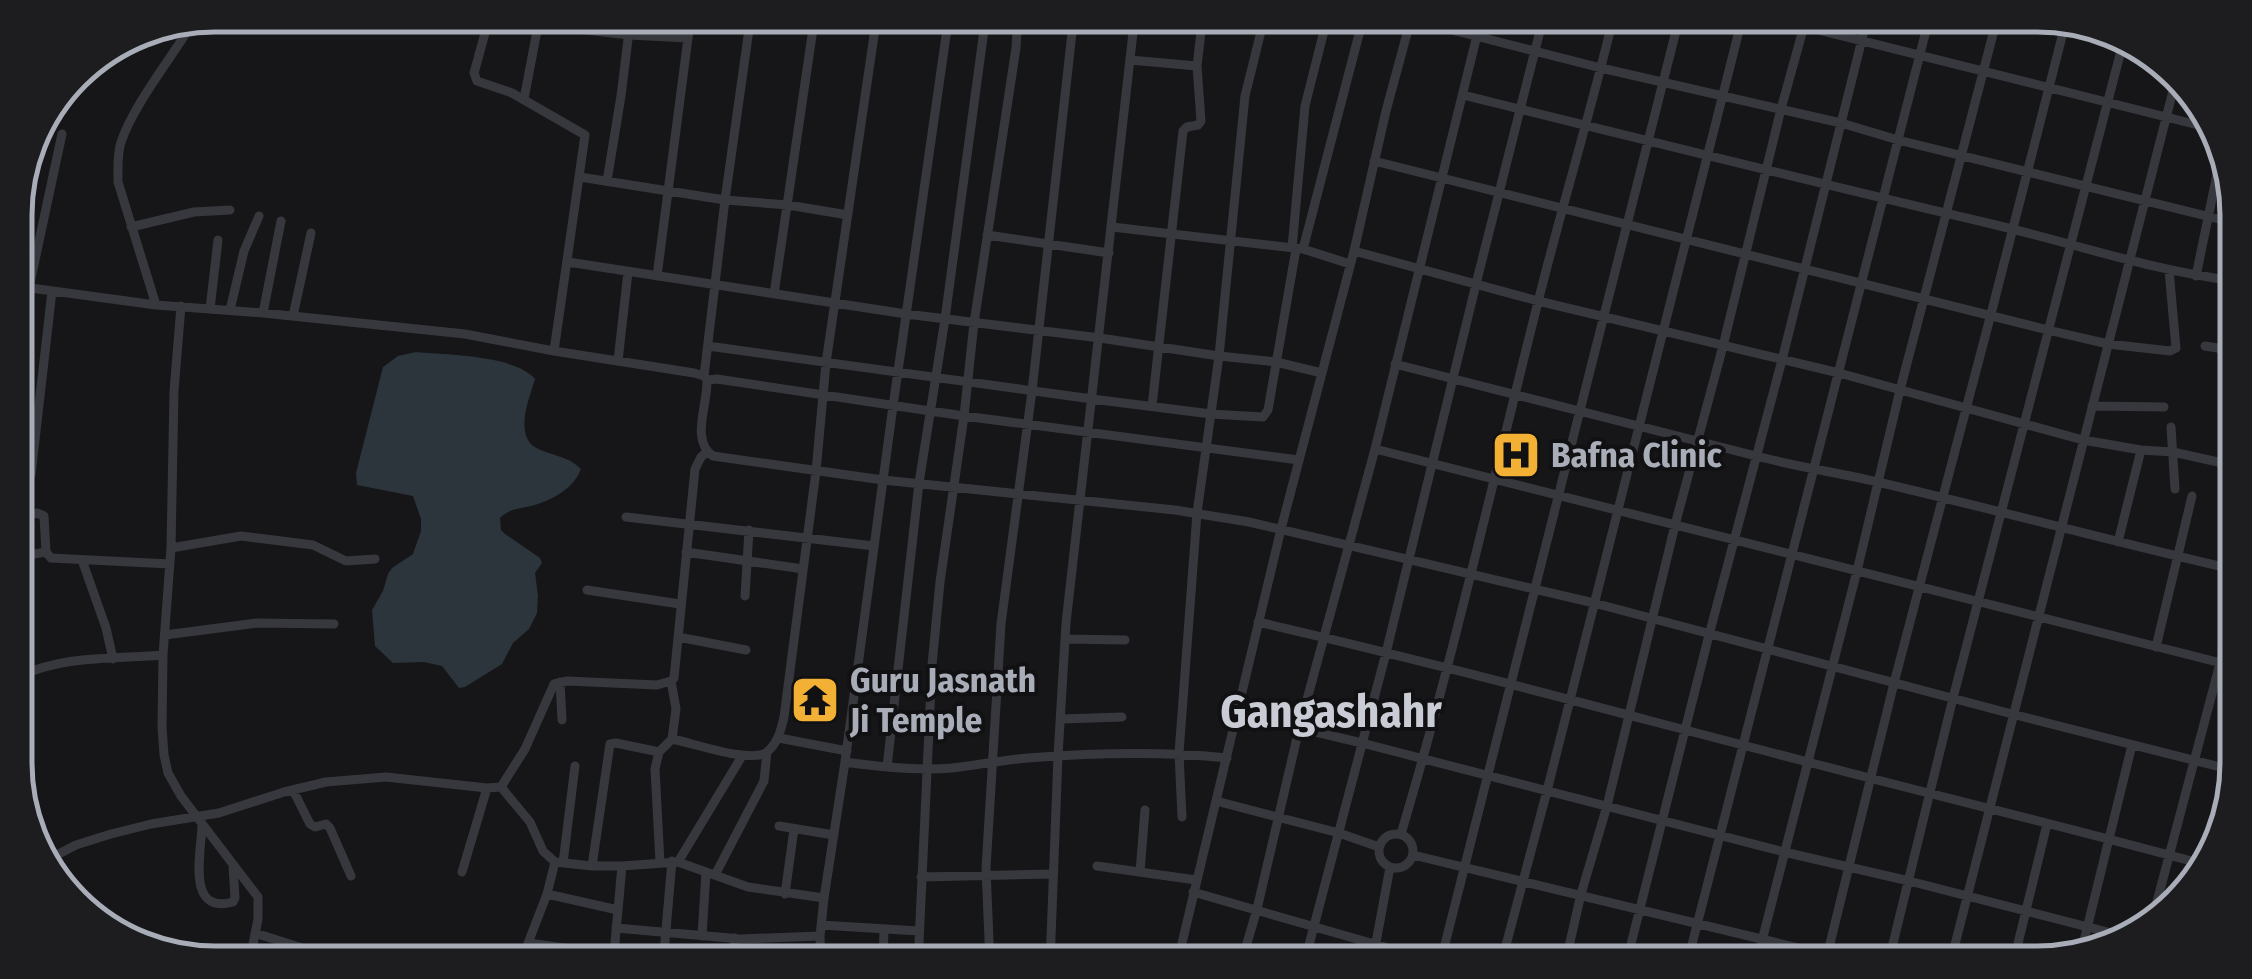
<svg xmlns="http://www.w3.org/2000/svg" width="2252" height="979" viewBox="0 0 2252 979" font-family="'Fira Sans Condensed',sans-serif">
	<style>
		.water { fill: #2c353c }
		.lines { fill: none; stroke-linecap: round; stroke-linejoin: round }
		.minor { stroke: #37383d; stroke-width: 9 }
		.labels { text-anchor: middle; dominant-baseline: central; stroke-width: 8; stroke-linejoin: round; paint-order: stroke }
		.poi-label { font-size: 35px; font-weight: bold; fill: #a8adb8; stroke: #111113; text-anchor: start }
		.district-label { font-size: 45px; font-weight: bold; fill: #c9ccd4; stroke: #111113 }
		.rim { fill: none; stroke: #a8adb8; stroke-width: 5 }
	</style>
	<rect width="100%" height="100%" fill="#161618"/>
	<path class="water" d="M416,352c31,3 99,3 119,27 -5,18 -18,47 -5,64 5,6 16,9 22,11 12,4 20,6 29,15 -7,18 -25,29 -43,35 -15,5 -27,3 -38,14l1,12 4,4 35,24 2,5 -7,10 3,23 -1,17 -8,16 -16,14 -11,21 -37,23 -6,1 -17,-22 -18,-4 -31,1 -18,-17 -3,-36 11,-19 5,-17 4,-6 21,-14 8,-23v-12l-8,-23 -56,-11 -1,-12 27,-106 15,-11z"/>
	<g class="lines">
		<path class="minor" d="M490,15l-16,58 3,8 35,12 73,42 -31,216
			M517,15l21,9 13,2 78,9 58,3
			M1393,15l208,53 240,55 57,17 337,83
			M1759,15l451,113
			M1130,60l67,6
			M1463,95c178,44 357,89 537,131 78,19 155,45 235,55
			M524,99l16,-84
			M1374,161l674,169 60,14 62,7 6,-3 -7,-78
			M580,177l145,23 63,5 60,10
			M607,181l14,-85 10,-81
			M131,227l63,-15 36,-2
			M1112,227l191,22 47,15
			M987,235l122,18
			M1292,248l13,-142 23,-91
			M16,249l28,-117
			M1303,249l61,-234
			M1354,251l184,50 301,72 244,67 58,10 32,2 63,14
			M568,262l338,52 194,24 119,18 57,6 46,11
			M657,276l34,-261
			M2196,276l25,-121
			M16,286l140,19 107,8 202,21 89,17 140,22 10,3 3,4c1,25 -17,60 6,76l170,24 292,30 74,12 345,81 418,111 224,57
			M774,294l41,-279
			M156,305l-38,-123c0,-14 -1,-27 3,-40 14,-40 52,-86 74,-123
			M181,306l-7,85 -3,157 -8,107 -1,72 2,28 4,18 13,23 77,101v22l-9,45
			M210,309l8,-69
			M230,310l14,-59 15,-35
			M263,313l18,-92
			M293,316l18,-83
			M708,346l384,53 119,15 52,3 5,-7 28,-161
			M2205,346l31,5
			M618,361l10,-89
			M1395,364c121,30 241,61 361,92 42,11 84,17 126,27 119,28 236,60 354,87
			M704,376l21,-176 26,-185
			M707,380l10,-1 247,37 335,44
			M17,398l12,-110 33,-154
			M1152,406l31,-275 4,-4 11,-2 3,-4 -4,-55 6,-51
			M2092,406l72,1
			M2171,427l4,62
			M1375,449l862,218
			M31,475l21,-184
			M17,517l20,-4 7,3 2,36 5,6 119,6
			M626,517l248,29
			M2118,542l23,-92
			M171,548l70,-12 72,9 33,16 29,-2
			M686,552l117,17
			M17,557l29,-5
			M82,560l24,68 7,31
			M587,590l93,14
			M745,596l4,-66
			M1258,622c183,42 364,92 546,139 133,35 266,67 398,103
			M165,635l92,-12 77,1
			M678,637l68,13
			M1065,639l60,1
			M2156,647l36,-151
			M18,648l12,23
			M18,677c45,-22 97,-18 145,-22
			M560,682l2,38
			M1238,714l124,29 422,109 125,29 218,56
			M1061,719l61,-2
			M779,738l68,13
			M672,739c21,4 79,25 95,13 11,-9 14,-22 17,-35l32,-246 10,-108 51,-348
			M845,762c35,5 72,9 107,6 26,-3 50,-8 76,-10 66,-5 133,-7 199,0
			M887,767l32,-284 26,-164 41,-304
			M501,787l29,35 13,29 12,11 37,4h30l56,-4 70,25 76,11
			M293,790l17,34 5,3 11,-3 4,4 21,48
			M1216,801l123,32 40,14
			M1182,817l-3,-64 18,-240 22,-157 26,-260 20,-81
			M202,826c-1,27 -16,89 31,76l2,-4 -2,-32
			M779,826l55,9
			M1379 851a17 17 0 1 1 34 0a17 17 0 1 1-34 0Z
			M1401,834c52,-175 92,-354 137,-532 24,-96 53,-191 76,-287
			M1413,855l452,109
			M45,861l31,-16 35,-11 40,-10 68,-11 65,-21 42,-10 60,-5 101,11 14,-1 24,-38 29,-65 13,-3 90,4 14,-4 3,-3 21,-209 6,-12 6,-5
			M660,862l-5,-93 4,-17 13,-13 4,-30 -5,-28
			M678,862l64,-106
			M563,863l12,-97
			M592,866l18,-122 6,-1 43,9
			M1097,866l99,14
			M462,872l25,-84
			M1140,872l5,-62
			M715,875l49,-94 3,-29
			M921,877l131,-3
			M1193,892l251,72
			M547,894l71,16
			M785,894l9,-65
			M821,925l98,6
			M616,928l125,11 79,-3
			M2150,928l86,-325
			M255,933l82,26 31,5
			M702,936l4,-64
			M529,943l85,12
			M2081,953l51,-208
			M1051,954l73,5 55,-3
			M520,964l27,-70 8,-32
			M613,964l9,-98
			M663,964l9,-103
			M732,964l3,-26
			M821,964l-1,-28 4,-38 21,-136 48,-356 56,-391
			M883,964l1,-35
			M918,964l14,-299 8,-83 24,-166 10,-93 42,-275 2,-33
			M990,964l-4,-96 15,-244 31,-233 42,-376
			M1050,964l8,-208 8,-133 69,-608
			M1177,964l104,-435 73,-278 32,-140 26,-96
			M1241,964l16,-55 42,-180 76,-280 107,-434
			M1304,964l82,-311 90,-369 68,-269
			M1372,964l18,-97
			M1440,964l240,-949
			M1501,964l46,-173 196,-776
			M1565,964l16,-70 26,-88 68,-281 48,-179 58,-237 26,-94
			M1626,964l83,-329 73,-275 86,-345
			M1687,964l243,-949
			M1756,964l101,-393 43,-181 98,-375
			M1825,964l69,-281 97,-369 75,-293
			M1888,964l65,-266 171,-659
			M1950,964l226,-885
			M2013,964l34,-140"/>
	</g>
	<defs>
		<g id="hospital-square" transform="scale(2.5)"><rect x="-9" y="-9" width="18" height="18" rx="4" fill="#f2b134" stroke="#111113"/><path d="M-5-5h3v3.5h4V-5h3V5h-3V1.5h-4V5h-3Z" fill="#111"/></g>
		<g id="temple-square" transform="scale(2.5)"><rect x="-9" y="-9" width="18" height="18" rx="4" fill="#f2b134" stroke="#111113"/><path d="M0-6L5-2H3V0L6.5 2.5H4V6H1.5V3h-3V6H-4V2.5H-6.5L-3 0V-2H-5Z" fill="#111"/></g>
	</defs>
	<g fill-rule="evenodd">
		<use href="#hospital-square" x="1516" y="455"/>
		<use href="#temple-square" x="815" y="700"/>
	</g>
	<g class="labels">
		<g class="poi-label">
			<text x="1551" y="455">Bafna Clinic</text>
			<text x="850" y="680">Guru Jasnath<tspan x="850" dy="40">Ji Temple</tspan></text>
		</g>
		<g class="district-label">
			<text x="1331" y="712">Gangashahr</text>
		</g>
	</g>
	<path d="M0 0H2252V979H0ZM215 32H2037A183 183 0 0 1 2220 215V763A183 183 0 0 1 2037 946H215A183 183 0 0 1 32 763V215A183 183 0 0 1 215 32Z" fill="#1d1d20" fill-rule="evenodd"/>
	<path class="rim" d="M215 32H2037A183 183 0 0 1 2220 215V763A183 183 0 0 1 2037 946H215A183 183 0 0 1 32 763V215A183 183 0 0 1 215 32Z"/>
</svg>
